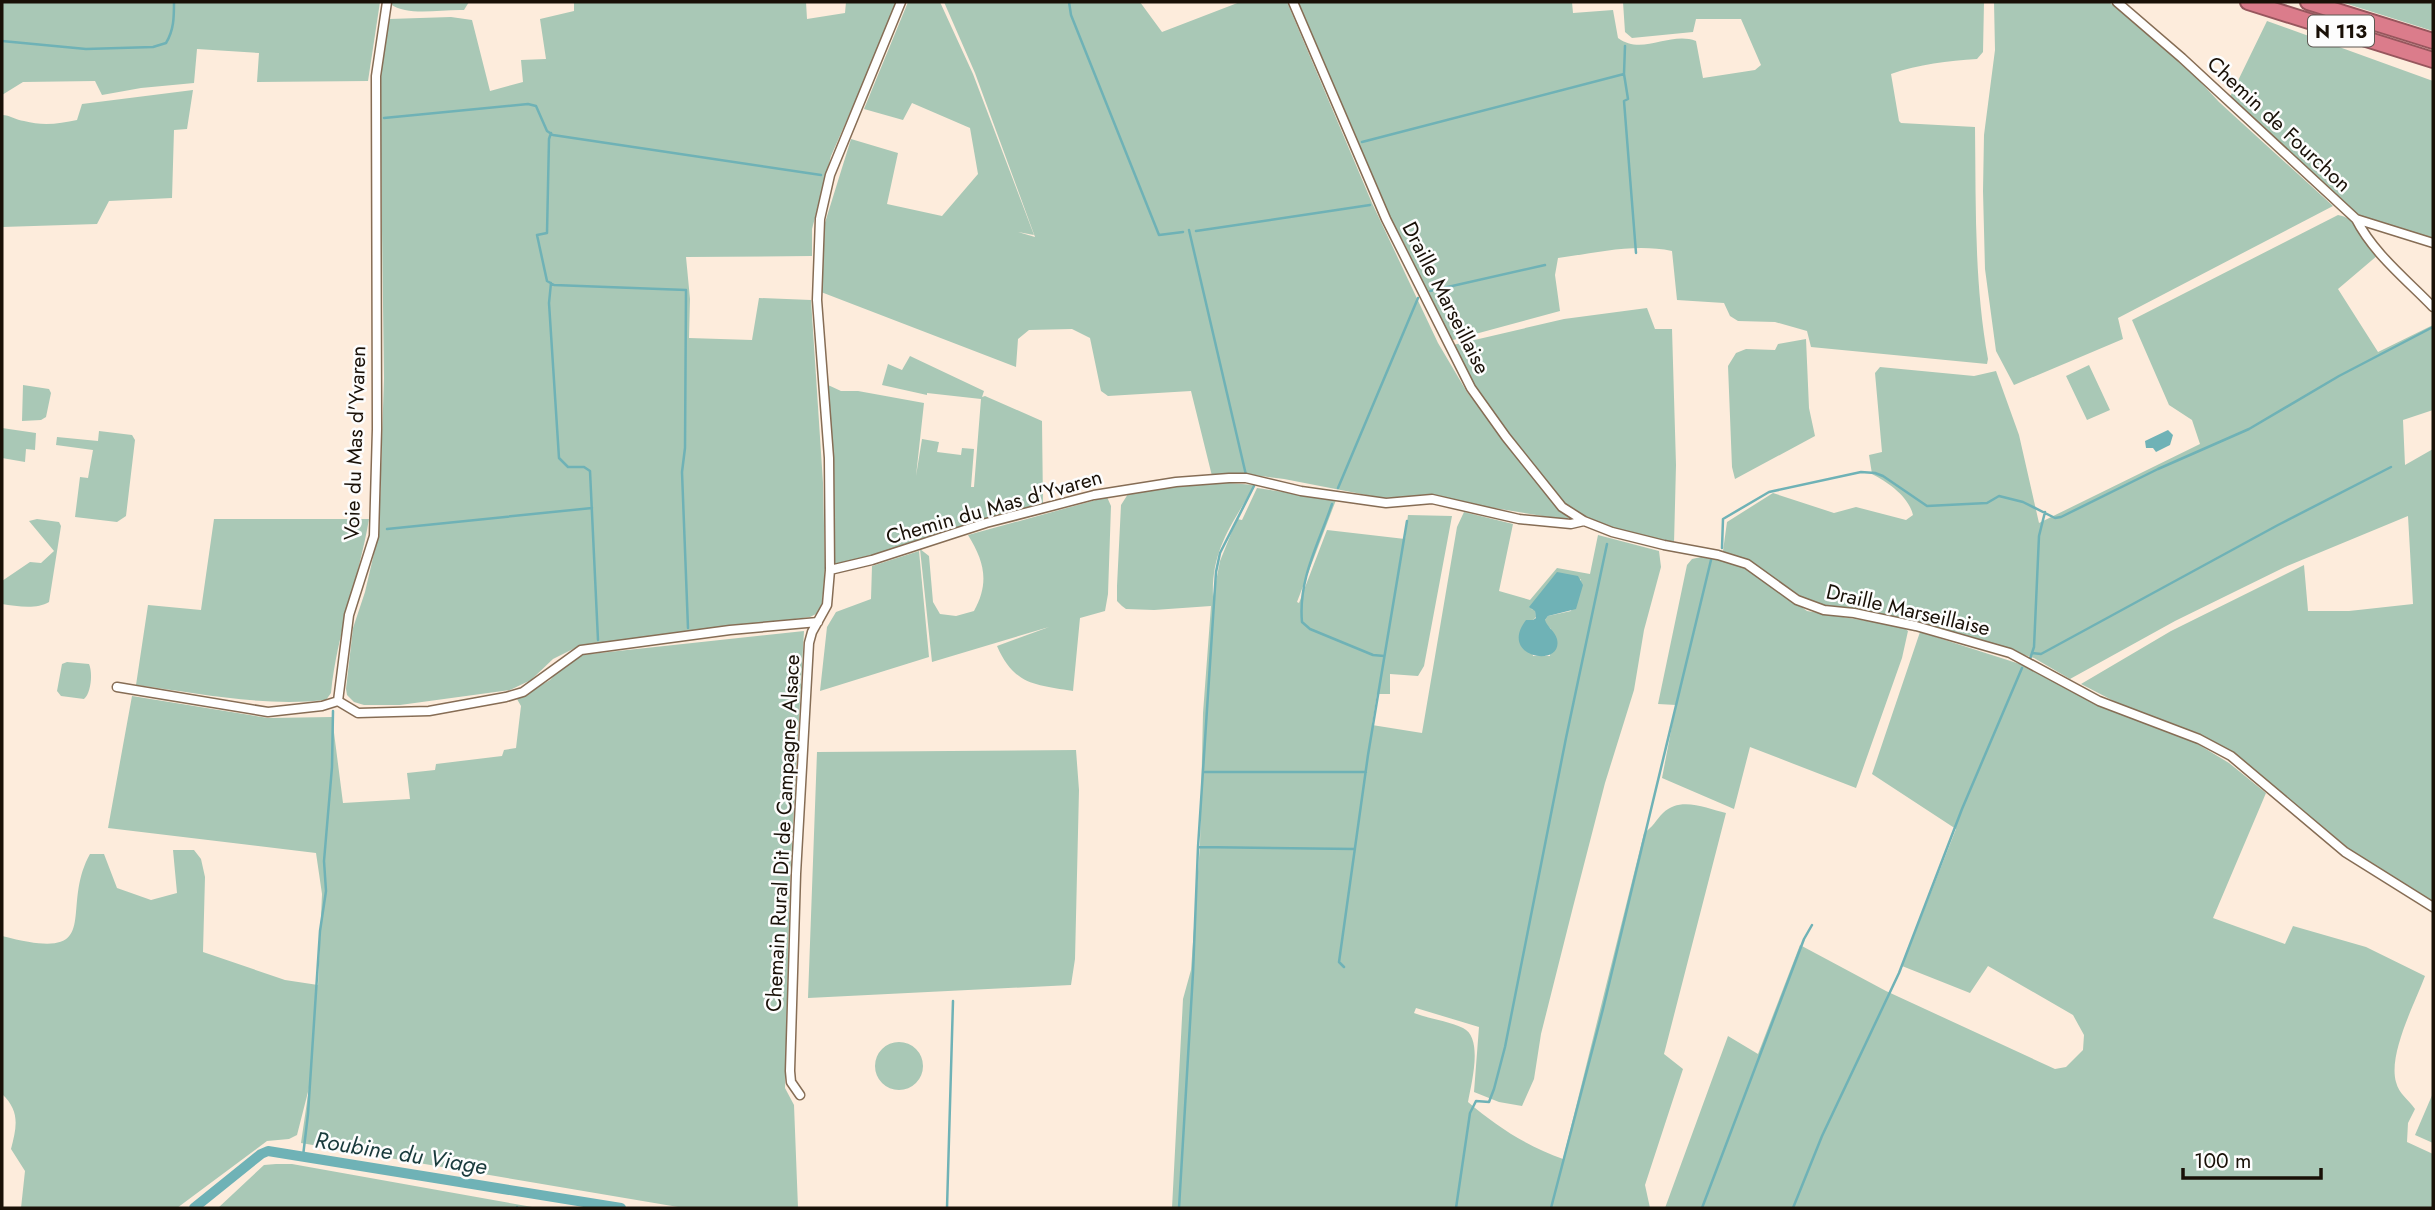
<svg xmlns="http://www.w3.org/2000/svg" width="2435" height="1210" viewBox="0 0 2435 1210" font-family="Jost,sans-serif">
	<style>
		.green { fill: #a9c8b6; fill-rule: evenodd }
		.water { fill: #6fb2b6 }
		.lines { fill: none; stroke-linecap: round; stroke-linejoin: round }
		.stream { stroke: #6fb2b6; stroke-width: 2.5 }
		.canal { stroke: #6fb2b6; stroke-width: 10 }
		.street-casing { stroke: #866d55; stroke-width: 11 }
		.highway-casing { stroke: #97565d; stroke-width: 18 }
		.street { stroke: #fff; stroke-width: 8 }
		.highway { stroke: #db7c8b; stroke-width: 14 }
		.labels { text-anchor: middle; dominant-baseline: central; stroke-width: 5; stroke-linejoin: round; paint-order: stroke }
		.shield { fill: #fdfdfd; stroke: #5d5751; stroke-width: 2 }
		.shield-label { font-size: 19px; font-weight: bold; fill: #191007 }
		.street-label { font-size: 21px; fill: #191007; stroke: #fdfdfd }
		.water-label { font-size: 23px; font-style: italic; fill: #193a3c; stroke: #fdfdfd }
	</style>
	<rect width="100%" height="100%" fill="#fdecdc"/>
	<path class="green" d="M2,2h378l-12,79 -111,1 2,-29 -62,-4 -3,34 -53,5 -39,7 -7,-14 -72,1 -21,13z
		M390,2h79l-5,8c-23,-1 -55,7 -74,-6z
		M574,2h232l1,17 38,-6 1,-11h53l-68,154 -19,73v27l-126,1 4,42 -1,39 63,2 7,-42 52,2 12,183 2,85 -3,36 -6,10 -6,3 -233,30 -24,12 -22,21 -21,10 -110,15h-36l-10,-3 -7,-7 -1,-6 7,-61 12,-36 14,-60 5,-154 -4,-298 9,-61 62,-2 21,3 18,71 33,-9 -2,-22 25,-1 -6,-40 34,-8z
		M908,2h32l33,72 61,161 -16,-3 17,5 -60,-164 -31,-71h196l22,30 78,-30h47l85,201 66,140 29,49 82,106 20,19 -2,3 -133,-22 -19,-2 -33,2 -98,-19 -38,-5 -34,2 -21,-85 -83,5 -7,-5 -11,-53 -18,-9 -43,1 -11,9 -2,28 -195,-75 2,-63 28,-90 47,14 -11,51 55,12 36,-42 -8,-46 -58,-25 -9,17 -39,-11z
		M1296,2h276l1,11 40,-3 5,28c24,18 52,-7 78,3l7,37 52,-8 6,-5 -20,-46h-45l-3,13 -61,6 -7,-6 -2,-30h361l-1,50 -6,7c-29,2 -58,5 -86,15l8,47 2,2 74,4c1,77 -1,155 13,232l-1,5 -176,-17 -4,-16 -32,-9 -37,-1 -8,-5 -6,-13 -47,-3 -5,-49c-38,-8 -76,2 -114,7l-3,17 5,36 -107,29 -6,-8 -42,-87 -23,-41 -27,-70 -37,-78z
		M1994,2h115l74,61 36,39 114,104 -215,112 5,21 -109,46 -18,-34 -11,-82 -2,-78 1,-56 11,-85z
		M2341,2h85l7,2v27z
		M2267,21l166,60v158l-69,-21 -8,-5 -126,-116z
		M193,90l-6,39 -13,1 -2,68 -63,3 -12,23 -95,3v-112c8,0 14,5 22,6 18,5 35,3 53,-1l5,-16z
		M2338,215c18,2 29,26 40,40l-40,34 40,63 55,-27v85l-30,10 2,45 28,-16v454l-81,-52 -112,-92 -42,-26 -63,-21 -54,-28 90,-53 133,-66 4,46h41l64,-7 -5,-88 -123,51 -110,54 -105,58 -36,-21 -124,-38 -61,-11 -17,-1 -23,-6 -45,-30 -41,-21 4,-29 46,-29 61,20 22,-6 50,13 7,-5c-4,-18 -25,-33 -41,-41l-3,-19 13,-3 -7,-79 5,-6 94,9 22,-5 23,64 20,88 161,-79 -8,-24 -23,-15 -37,-85z
		M1647,308l8,21h17l4,136 -2,79 -79,-20 -29,-19 -25,-29 -63,-83 -25,-48 111,-26z
		M1806,339l3,69 6,28 -80,43 -3,-12 -4,-101 8,-13 10,-4 29,1 3,-6z
		M910,356l74,35 -2,6 3,-1 57,25 1,86 -76,19 -105,33 -25,6 -3,-3 -2,-22 -6,-137 2,-18 13,6h17l66,12 -8,73 6,-37 17,3 -2,10 24,3 1,-7 12,1 -3,38h3l7,-88 -54,-6v2l-45,-10 6,-21 14,6z
		M2089,365l21,45 -23,10 -21,-44z
		M23,385l26,4 2,4 -5,24 -5,3 -19,1z
		M2,428l34,5 -1,17 -9,-1 -1,13 -23,-4z
		M99,431l33,4 3,5 -9,76 -9,6 -42,-5 5,-40 8,1 5,-28 -37,-5 1,-8 41,4z
		M1229,483l26,2c-23,39 -44,65 -42,112l7,-36 17,-42 5,1 15,-32 79,12 -39,102 2,1 28,-73 78,9 3,-24 44,1 -28,150 -6,10 -28,-2v20h-13l-5,31 50,8 35,-206 7,-15 49,12 -14,67 31,9 27,-32 33,6 8,-39 61,16 2,16 -17,63 -10,60 -29,93 -32,124 -32,127 -7,45 -12,27 -23,-4 -25,-10 5,-65 -63,-19 -2,5c16,6 34,8 49,15 21,10 8,56 5,74 28,24 60,45 95,57l81,-326c9,-6 12,-13 19,-20 17,-17 43,-5 63,0l-62,241 19,15 -38,116 5,23h-478l11,-209 8,-29 9,-126 3,-131 8,-107 -57,4 -28,-1 -4,-3 -5,-5v-15l4,-81 7,-11 48,-9zM1581,579l-10,32 -23,5 -3,4v4l6,5 -1,27h-17l-7,-36h7l3,-3 -1,-7 -4,-1z
		M1107,497l4,9 -3,88 -3,17 -25,7 -7,73c-38,-6 -59,-6 -76,-45l52,-19 -117,35 -12,-113 9,7 4,46 7,12 16,2 18,-5c16,-29 10,-50 -6,-76z
		M37,519l22,3 2,4 -12,76c-13,8 -33,4 -47,2v-23l28,-19 11,1 13,-12 -25,-30z
		M214,519h155c-10,59 -32,114 -38,174l-5,7c-64,7 -128,-7 -190,-15l12,-80 53,5z
		M919,551l10,106 -109,34 7,-64 9,-15 35,-13 1,-33z
		M1701,557l18,2 28,9 60,43 96,16 5,4 -6,27 -46,130 -106,-41 -16,62 -72,-31 14,-73 -18,-1 29,-139 5,-6z
		M804,631l-14,248 -5,209 9,17 4,103h-114l-383,-65 8,-55 -12,47 -8,4 -22,2 -90,67h-156l4,-37 -14,-22c6,-23 9,-38 -9,-55v-158c106,28 56,-25 88,-82h14l13,34 34,12 26,-7 -4,-43h21l7,9 4,18 -2,75 82,28 33,5 4,-91 -6,-41 -208,-25 24,-132 136,22 64,-1 11,86 67,-4 -3,-26 28,-3 1,-6 66,-8 2,-6 12,-2 5,-42 -4,-7 33,-19 15,-17 16,-8z
		M1920,632l103,33 75,39 93,36 38,23 37,30 -53,125 72,26 8,-18 73,21 59,29c-10,27 -37,78 -29,106 3,12 12,17 19,27l-7,14 -1,19 26,12v54h-768l63,-172 30,18 42,-109 86,46 169,78 11,-2 17,-17 1,-15 -11,-20 -85,-49 -18,27 -68,-27 54,-137 -84,-55z
		M67,662l22,2c4,9 2,29 -5,35l-23,-3 -4,-5 5,-27z
		M1076,750l3,40 -4,169 -4,26 -263,13 9,-246z
		M875 1066a24 24 0 1 1 48 0a24 24 0 1 1-48 0Z
		M2433,1093v50l-18,-8z
		M276,1164h16l246,44h-320l46,-43z"/>
	<path class="water" d="M2168,430l5,5 -3,10 -14,7 -3,-4h-7l-1,-7z
		M1557,572l21,4 5,9 -7,24 -28,7 -3,4c2,7 10,11 12,19 7,30 -60,19 -31,-19h7l3,-2 -1,-7 -6,-4z"/>
	<g class="lines">
		<path class="stream" d="M1069,2l2,13 88,220 24,-3
			M2,41l84,8 67,-2 13,-4c8,-13 8,-26 8,-41
			M1625,46l-1,28 4,25 -4,2 12,152
			M384,118l144,-14 8,2 11,25 6,4 268,40
			M551,133l-2,6 -2,94 -10,2 10,46 7,4 132,5 -1,158 -3,24 6,156
			M1362,142l262,-68
			M1189,230l57,245
			M1196,231l174,-26
			M551,283l-2,20 10,155 9,9h16l6,4 8,169
			M1430,291l115,-26
			M1338,488l80,-190
			M1332,504c-13,39 -34,75 -30,118l8,7 63,26 11,1
			M387,529l205,-21
			M1722,548l1,-29 46,-27 92,-20 14,1 8,3 44,30 60,-3 12,-7 24,6 32,16 6,-1 97,-48 91,-40 90,-53 94,-49
			M2032,653l9,1 237,-129 113,-58
			M2030,659l4,-12 5,-111 6,-24
			M1205,772h161
			M1198,847l157,2
			M1344,967l-5,-5 29,-207 39,-234
			M303,1156l5,-42 12,-183 6,-40 -2,-30 8,-94 1,-56
			M521,1193v-1
			M517,1208v-1
			M947,1208l6,-207
			M1179,1208l14,-235 5,-126 18,-275 4,-19 34,-67
			M1456,1208l14,-95 6,-12 13,1 5,-13 11,-42 61,-309 41,-194
			M1551,1208l52,-199 108,-449
			M1702,1208l102,-269 8,-14
			M1793,1208l29,-72 77,-163 63,-164 60,-141"/>
		<path class="canal" d="M194,1208l67,-54 7,-3 353,57"/>
		<g class="street-casing">
			<path id="street" d="M1293,2l93,217 85,169 35,49 56,70 22,14 28,11 52,13 54,10 29,9 50,36 27,10 30,3 62,13 94,27 89,48 100,38 32,17 114,96 88,55
				M2117,2l65,56 174,161 77,24
				M2356,219c18,35 50,60 77,88
				M830,570l42,-10 114,-37 108,-28 82,-13 53,-4h17l55,13 85,12 46,-4 87,20 52,5 13,-3
				M117,687l151,25 54,-6 16,-5 11,-86 25,-79 3,-107 -1,-353 11,-74
				M338,701l20,12 71,-2 77,-14 17,-5 58,-42 149,-20 88,-8
				M800,1095l-9,-13 -1,-11 6,-197 13,-231 3,-11 15,-27 3,-35 -1,-112 -12,-158 3,-81 10,-44 71,-173"/>
		</g>
		<g class="highway-casing">
			<path id="highway" d="M2248,2l185,58
				M2308,2l125,39"/>
		</g>
		<use href="#street" class="street"/>
		<use href="#highway" class="highway"/>
	</g>
	<g class="labels">
		<rect class="shield" x="2308" y="15.5" width="66" height="31" rx="5"/>
		<g class="shield-label">
			<text x="2341" y="31">N 113</text>
		</g>
		<g class="street-label">
			<text transform="translate(2279 124) rotate(43)">Chemin de Fourchon</text>
			<text transform="translate(1446 298) rotate(63)">Draille Marseillaise</text>
			<text transform="translate(355 443) rotate(-88)">Voie du Mas d'Yvaren</text>
			<text transform="translate(994 507) rotate(-16)">Chemin du Mas d'Yvaren</text>
			<text transform="translate(1908 610) rotate(13)">Draille Marseillaise</text>
			<text transform="translate(783 833) rotate(-87)">Chemain Rural Dit de Campagne Alsace</text>
		</g>
		<g class="water-label">
			<text transform="translate(401 1153) rotate(9)">Roubine du Viage</text>
		</g>
	</g>
	<rect width="2435" height="1210" fill="none" stroke="#191007" stroke-width="7"/>
	<path d="M2183 1168v10h138v-10" fill="none" stroke="#191007" stroke-width="3.5"/>
	<text x="2194" y="1168" font-size="21" fill="#191007" stroke="#fdfdfd" stroke-width="5" paint-order="stroke">100 m</text>
</svg>
